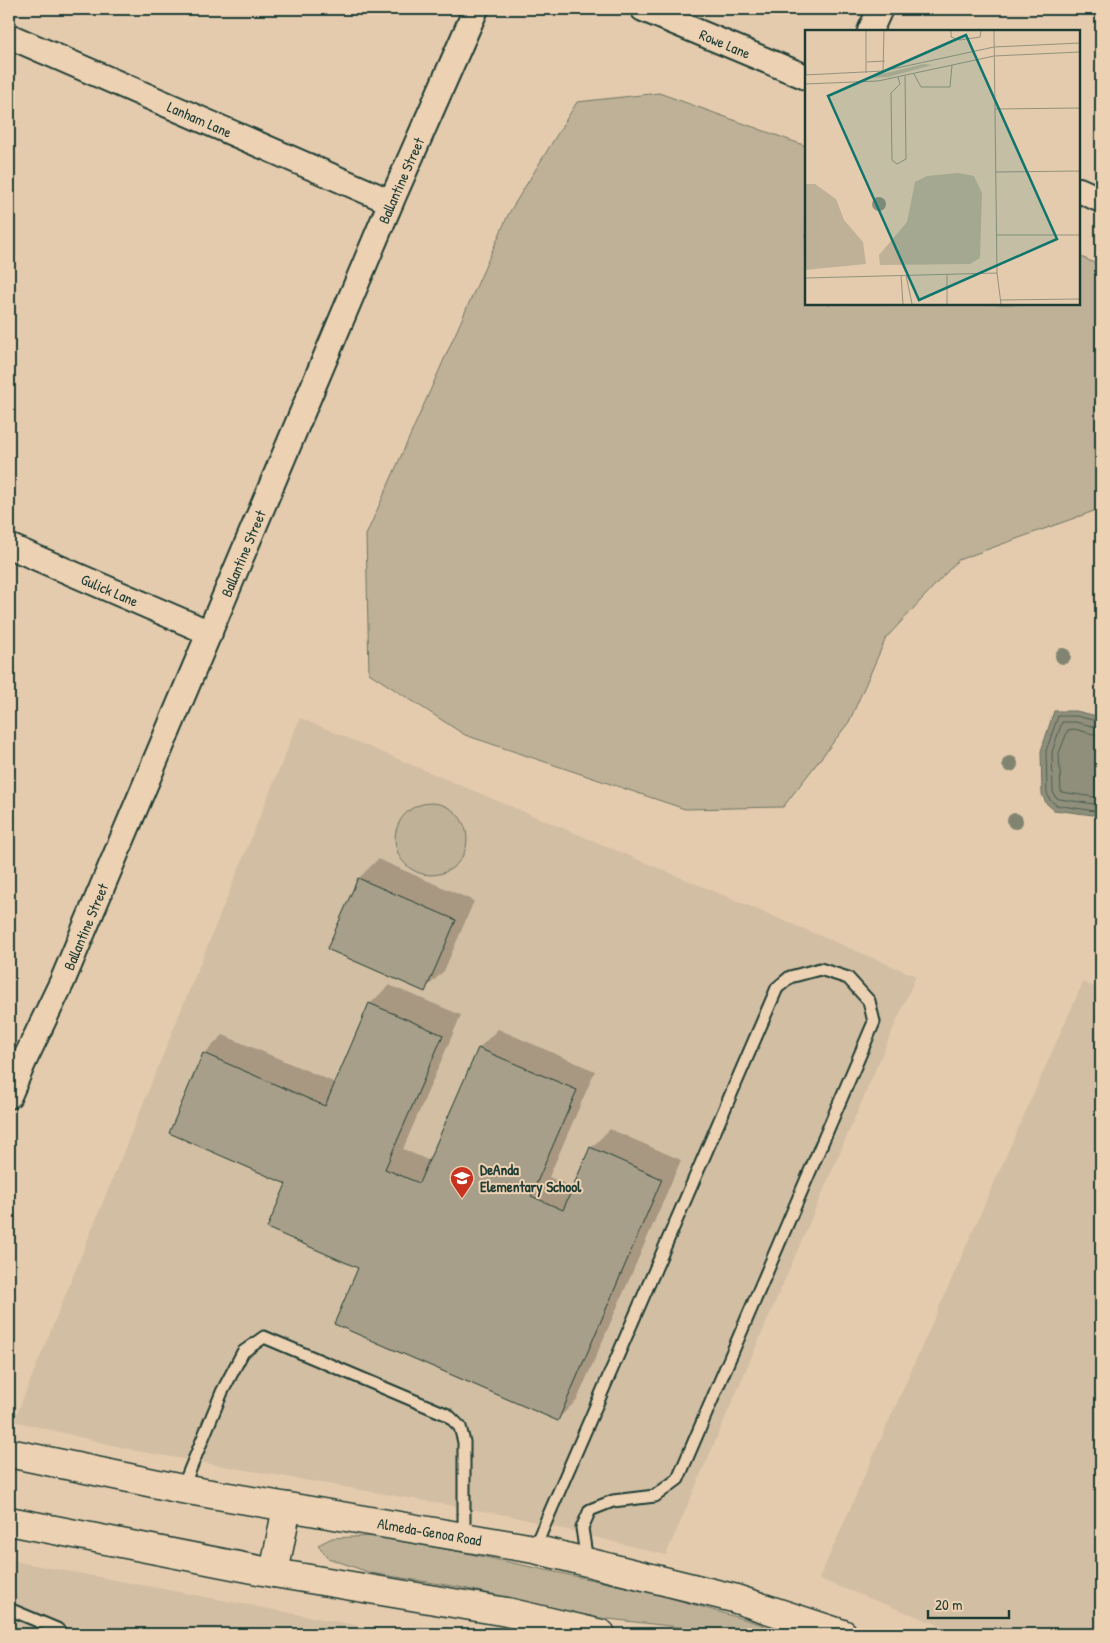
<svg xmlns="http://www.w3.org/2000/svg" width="1110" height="1643" viewBox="0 0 1110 1643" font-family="'Patrick Hand',sans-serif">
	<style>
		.built { fill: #d2bea3 }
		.green { fill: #bfb197; stroke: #6f7766 }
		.water { fill: #908f7b; stroke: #636e5f }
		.shadow { fill: #0003 }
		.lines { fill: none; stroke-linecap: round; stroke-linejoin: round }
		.shore { stroke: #4c5e50; stroke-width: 1 }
		.building { fill: #a79f89; stroke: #1f3d34 }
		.service-casing { stroke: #1f3d34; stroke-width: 15 }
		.minor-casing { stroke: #1f3d34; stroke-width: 28 }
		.secondary-casing { stroke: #1f3d34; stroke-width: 31 }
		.service { stroke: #ecd1b3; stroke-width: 11 }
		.minor { stroke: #ecd1b3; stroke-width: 24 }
		.secondary { stroke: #ecd1b3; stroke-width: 28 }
		.tree { fill: #808470 }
		.labels { text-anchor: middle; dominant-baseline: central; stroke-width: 4; stroke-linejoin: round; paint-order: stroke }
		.street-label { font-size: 15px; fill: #1f3d34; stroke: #ecd1b3 }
		.poi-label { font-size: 15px; font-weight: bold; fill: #1f3d34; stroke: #ecd1b3; text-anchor: start }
		.inset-road { fill: none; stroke: #95927d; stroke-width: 1 }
		.view { fill: #0f766e; fill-opacity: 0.15; stroke: #0f766e; stroke-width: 2.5 }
		.inset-edge { fill: none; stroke: #1f3d34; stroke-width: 2.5 }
	</style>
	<rect width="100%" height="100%" fill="#e4cbae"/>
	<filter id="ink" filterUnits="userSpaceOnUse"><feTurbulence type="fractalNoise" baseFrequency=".02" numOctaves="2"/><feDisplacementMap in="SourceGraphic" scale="10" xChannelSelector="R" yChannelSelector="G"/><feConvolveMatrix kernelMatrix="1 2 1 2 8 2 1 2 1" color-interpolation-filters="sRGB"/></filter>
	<g filter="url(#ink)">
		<path class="built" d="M300,718l616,258 -250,579 -155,-39 -374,-65 -123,-30z
			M1083,982l18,8v644h-138l-144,-55z
			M9,1559l15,4 379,71h-394z"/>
		<path class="green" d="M659,93l147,53v158h273v-48l22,10v241l-7,4 -136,49 -72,78 -37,84 -66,85 -98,2 -220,-74 -96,-62 -3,-138 143,-322 68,-111z
			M395 839a36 36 0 1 1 72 0a36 36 0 1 1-72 0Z
			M373,1536l88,16 193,41 106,31 22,10h-72l-23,-6 -87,-10 -141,-31 -88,-14 -43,-15 -10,-13 14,-7z"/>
		<path class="water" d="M1054,711h22l25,6v99l-47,-6 -8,-7 -4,-9 -1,-43z"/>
		<path class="shadow" d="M378,859l96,42 -30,70 -20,19 -65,-112z
			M389,985l72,30 -58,134 27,12 49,-113 19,-19 97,42 -46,106 25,11 17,-40 19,-19 71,31 -104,240 -19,19 -198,-152 -72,-84 -84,-129 19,-19 113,48 34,-79z"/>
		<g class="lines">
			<path class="shore" d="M1101,722l-25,-6h-18l-12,35 1,42 3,7 6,5 45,7
				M1101,728l-26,-6h-13l-10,30 1,39 2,6 4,2 42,6
				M1101,736l-27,-7 -6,1 -9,23 2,39 40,6"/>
		</g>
		<path class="building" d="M358,878l98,42 -31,72 -98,-43z
			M369,1003l74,32 -58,134 34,14 59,-135 99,42 -46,106 32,14 27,-63 72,32 -104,242 -224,-97 24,-56 -91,-40 19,-44 -117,-51 34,-80 122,53z"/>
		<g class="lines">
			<g class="service-casing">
				<path id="service" d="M182,1489l40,-97 21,-40 21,-15 184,78 12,12 4,15v95
					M534,1549l243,-561 13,-11 30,-8 28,9 21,23 5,21 -196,457 -23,17 -42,5 -23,9 -8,18 5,34
					M9,1609l48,20 6,5"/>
			</g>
			<g class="minor-casing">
				<g id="minor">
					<path id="s1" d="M643,9l163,68"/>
					<path d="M870,31l10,-22"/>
					<path id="s2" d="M9,36l382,166"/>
					<path d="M1079,190l22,10"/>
					<path id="s3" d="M9,546l201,87"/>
					<path id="s4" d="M9,1096l16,-37 37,-77 329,-780 85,-193"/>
				</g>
			</g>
			<g class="secondary-casing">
				<g id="secondary">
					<path id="s5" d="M9,1453l173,36 352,60 199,49 110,36"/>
					<path d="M9,1521l265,52 233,39 94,22"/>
					<path d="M274,1573l13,-66"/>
				</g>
			</g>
			<use href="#service" class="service"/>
			<use href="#minor" class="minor"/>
			<use href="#secondary" class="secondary"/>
		</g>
		<g class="tree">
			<circle cx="1063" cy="656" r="8"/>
			<circle cx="1010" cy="764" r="8"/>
			<circle cx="1015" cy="821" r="8"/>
		</g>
	</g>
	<defs>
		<g id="school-pin" transform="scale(1.25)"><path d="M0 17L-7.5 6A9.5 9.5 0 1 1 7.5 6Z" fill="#c8321e" stroke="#ecd1b3"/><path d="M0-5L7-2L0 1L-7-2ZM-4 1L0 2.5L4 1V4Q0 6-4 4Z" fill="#fff"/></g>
	</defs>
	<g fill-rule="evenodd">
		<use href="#school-pin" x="462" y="1178"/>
	</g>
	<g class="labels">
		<g class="street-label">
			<text stroke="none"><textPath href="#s1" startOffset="89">Rowe Lane</textPath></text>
			<text stroke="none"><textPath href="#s2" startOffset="208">Lanham Lane</textPath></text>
			<text stroke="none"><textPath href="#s4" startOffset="996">Ballantine Street</textPath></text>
			<text stroke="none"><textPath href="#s4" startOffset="591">Ballantine Street</textPath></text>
			<text stroke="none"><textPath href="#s3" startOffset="110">Gulick Lane</textPath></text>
			<text stroke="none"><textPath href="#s4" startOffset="186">Ballantine Street</textPath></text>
			<text stroke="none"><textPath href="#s5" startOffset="428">Almeda-Genoa Road</textPath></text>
		</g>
		<g class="poi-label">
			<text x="480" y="1169">DeAnda<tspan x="480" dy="17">Elementary School</tspan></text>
		</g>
	</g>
	<g transform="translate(805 30)">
		<rect width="275" height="275" fill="#e4cbae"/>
		<path d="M119,34l8,1 -44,12 -23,1zM153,143l16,3 8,17 -2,65 -10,6 -90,1 -1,-10 28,-33 8,-40 12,-6zM0,154h10l21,15 8,21 19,22 3,22 -61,6z" fill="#bfb197"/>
		<path d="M67 174a7 7 0 1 1 14 0a7 7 0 1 1-14 0Z" fill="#908f7b"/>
		<path class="inset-road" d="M61,1v42M146,1v6l9,3 20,-3 1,-6M189,1l3,242 4,31M0,23l1,22M62,32l18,-1M78,41l1,-40M109,44l7,13h29l2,-22M0,45l78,-4 111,-24 86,-4M93,47l2,7 -9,9 1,67 5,4 9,-5 -1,-83M0,54l73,-3 116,-25 86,-4M190,79l85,-1M191,142l84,-1M192,205h83M142,244v30M96,245l2,29M101,245l6,29M0,248l192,-5M195,270l80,-1"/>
		<path class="view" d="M161,5l91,204 -138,61 -91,-204z"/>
		<rect width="275" height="275" class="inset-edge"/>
	</g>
	<rect width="1110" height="1643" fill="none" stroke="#ecd1b3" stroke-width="30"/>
	<rect x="15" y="15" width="1080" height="1613" fill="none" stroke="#1f3d34" stroke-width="2" filter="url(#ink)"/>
	<path d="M928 1610v8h81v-8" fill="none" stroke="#1f3d34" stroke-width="2.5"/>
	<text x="935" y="1610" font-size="15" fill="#1f3d34" stroke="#ecd1b3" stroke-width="4" paint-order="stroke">20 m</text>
</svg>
